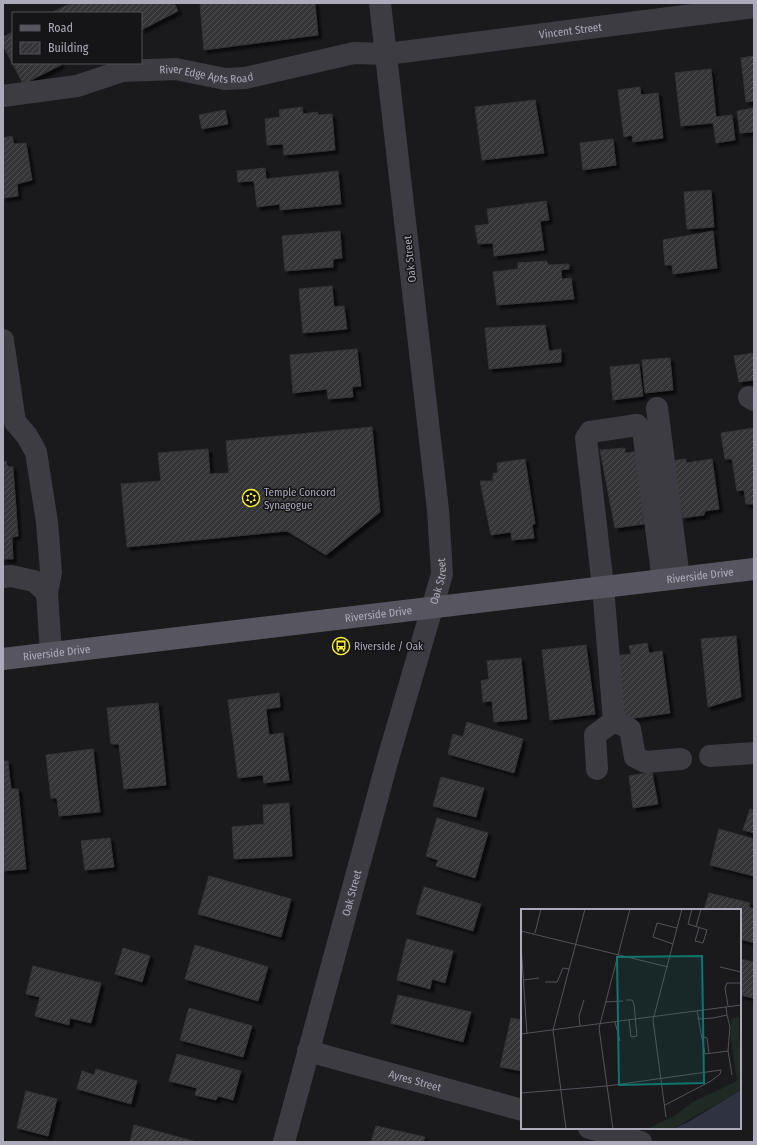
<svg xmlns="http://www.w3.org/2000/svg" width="757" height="1145" viewBox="0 0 757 1145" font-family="'Fira Sans Condensed',sans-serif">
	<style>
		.building { fill: url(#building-hatch); stroke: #343338; filter: url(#shadow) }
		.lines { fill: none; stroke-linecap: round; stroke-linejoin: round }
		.minor { stroke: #3d3c43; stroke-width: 22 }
		.major { stroke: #575660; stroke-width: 22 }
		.labels { text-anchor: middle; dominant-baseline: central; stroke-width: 3; stroke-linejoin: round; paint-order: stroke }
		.street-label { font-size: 11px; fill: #ababbc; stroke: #151417 }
		.poi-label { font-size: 11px; fill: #ababbc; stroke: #151417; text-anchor: start }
		.inset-road { fill: none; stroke: #54535c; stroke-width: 1 }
		.view { fill: #0f766e; fill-opacity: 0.15; stroke: #0f766e; stroke-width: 2 }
		.inset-edge { fill: none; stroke: #ababbc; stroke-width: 2 }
	</style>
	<defs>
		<pattern id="building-hatch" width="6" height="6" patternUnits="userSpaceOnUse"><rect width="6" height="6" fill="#353438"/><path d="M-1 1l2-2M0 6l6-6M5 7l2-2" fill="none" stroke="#504f53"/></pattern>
		<filter id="shadow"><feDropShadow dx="3.5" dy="3.5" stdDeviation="1" flood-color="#0009"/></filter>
	</defs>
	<rect width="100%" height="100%" fill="#1a191c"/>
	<path class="building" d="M71,3h103l4,8 -37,19v-17h-90z
		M204,3h111l3,32 -114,15 -4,-45z
		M13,32v31h47l1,2 -38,19 -20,-39v-8z
		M754,56v45l-8,1 -5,-44z
		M711,69l5,48 16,-2 3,25 -19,3 -3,-20 -32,3 -6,-53z
		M640,87l1,8 17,-2 5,45 -30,4 -1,-7 -8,2 -6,-47z
		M535,100l9,53 -62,7 -7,-53z
		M302,107l1,7 15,-2v3l14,-1 3,36 -51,5 -1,-11 -16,1 -2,-26 15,-2 -1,-7z
		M754,108v24l-14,1 -3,-22z
		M225,110l3,14 -26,5 -3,-14z
		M12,136l2,8 12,-1 6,37 -15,4 1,12 -15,2v-60z
		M613,139l3,26 -33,5 -3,-27z
		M265,168l1,11 72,-8 3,33 -61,6v-6l-23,3 -3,-26 -16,1 -1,-11z
		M711,190l3,37 -27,2 -3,-37z
		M546,201l3,19 -9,1 4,29 -50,6 -1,-13 -15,1 -3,-18 14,-2 -2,-15z
		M340,231l2,27 -9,1v8l-48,4 -3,-35z
		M713,231l4,37 -44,6 -1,-9h-7l-2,-25z
		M546,261l3,4 20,-1v5l-8,1 1,9 9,-1 3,21 -77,6 -4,-33 25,-3v-6z
		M332,286l2,21 10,-1 3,23 -44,4 -4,-44z
		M545,325l4,26 12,-2v13l-72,7 -4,-41z
		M357,349l4,37 -9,1 1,10 -25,2 -1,-10 -34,4 -3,-38z
		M754,353v27l-15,2 -5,-26z
		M670,358l3,32 -28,3 -3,-33z
		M639,364l4,32 -30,4 -3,-33z
		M372,427l8,85 -54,43 -39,-24 -160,16 -6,-63 40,-3 -3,-28 50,-4 2,25 19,-1 -3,-32z
		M754,428v76h-8l-2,-14 -7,1 -5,-32h-7l-4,-26z
		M625,448v5l15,-2 11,62 -8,1 1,10 -29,4 -15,-78z
		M525,459l10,65h-3l2,14 -22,2 -1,-8 -20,3 -11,-54h13v-8h5l-1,-10z
		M686,459v4l26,-4 7,50 -14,2 -1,4 -21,3 -9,-42 -5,-15z
		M6,461l1,5 6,1 5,69 -6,1 1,22h-10v-97z
		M736,636l5,61 -33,10 -7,-68z
		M647,643l2,10 13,-2 8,62 -49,7 -8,-64 18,-2 -2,-8z
		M586,645l9,69 -45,6 -8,-70z
		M521,658l6,61 -33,3 -2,-21 -9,1 -2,-21 8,-2 -2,-18z
		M279,693l1,14 -14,2 3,26 14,-2 6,47 -25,3 -1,-8 -25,3 -10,-78z
		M158,703l8,82 -42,4 -5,-45h-8l-4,-36z
		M467,722l56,17 -9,34 -66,-19 5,-20 10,3z
		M93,749l7,63 -41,4 -2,-18h-6l-5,-43z
		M3,761h5l3,28h7l8,80 -23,2z
		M652,772l6,32 -25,4 -4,-32z
		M441,777l43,11 -8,29 -43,-11z
		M289,803l3,53 -58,3 -2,-32 32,-3 -1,-19z
		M750,809l4,1v23l-11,-3z
		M437,818l51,15 -13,45 -39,-12 2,-6 -12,-4z
		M719,829l35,10v37l-44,-11z
		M110,838l4,29 -29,3 -4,-29z
		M209,876l82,23 -10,38 -83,-23z
		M424,887l57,17 -8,27 -57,-17z
		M709,893l41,10 -1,4 5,2v34l-14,-4v-29h-36z
		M407,939l46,12 -8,32 -13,-4 -2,10 -33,-9z
		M195,945l73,22 -10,34 -73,-22z
		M123,948l27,8 -8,26 -27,-8z
		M740,959l14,3 -1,36 -13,-3z
		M33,966l68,17 -10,40 -21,-5 -1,7 -34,-9 5,-19 -14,-3z
		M398,995l73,17 -8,30 -72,-19z
		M189,1008l63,18 -9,31 -63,-17z
		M511,1018l11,2v51l-22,-4z
		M177,1054l64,17 -8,29 -15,-4 -2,4 -21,-5 2,-7 -28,-7z
		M96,1069l41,12 -6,23 -54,-15 5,-18 12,4z
		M26,1091l31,8 -9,37 -31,-8z
		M134,1125l63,17h-67z
		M376,1126l49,11 -2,5h-52z"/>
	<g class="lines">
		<g class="minor">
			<path id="s1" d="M3,96l74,-10 45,-15 54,-2 49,10 20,-1 109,-25 33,1 367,-47"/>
			<path d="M3,340l12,82 12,14 9,16 11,70 4,50 -4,21"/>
			<path d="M749,397l5,3"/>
			<path d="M657,408l22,170"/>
			<path d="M3,577l8,-1 23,5 13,12 4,60"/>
			<path d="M663,580l-20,-149 -6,-6 -47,7 -4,6 17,149 11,134 16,8 5,28 10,5 36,-3"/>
			<path d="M710,756l44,-3"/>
			<path d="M597,769l-2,-34 19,-14"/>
			<path id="s2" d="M308,1051l214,59"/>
			<path d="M589,1128l52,14"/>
			<path id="s3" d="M284,1142l103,-380 55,-188 -4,-64 -58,-507"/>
		</g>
		<path class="major" id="s4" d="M3,659l751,-90"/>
	</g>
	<defs>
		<g id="synagogue-ring" transform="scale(0.9)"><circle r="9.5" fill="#151417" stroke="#fff92e" stroke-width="1.5"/><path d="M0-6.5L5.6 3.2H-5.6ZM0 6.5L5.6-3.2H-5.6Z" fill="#fff92e"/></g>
		<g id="bus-ring" transform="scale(0.9)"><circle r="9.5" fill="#151417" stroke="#fff92e" stroke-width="1.5"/><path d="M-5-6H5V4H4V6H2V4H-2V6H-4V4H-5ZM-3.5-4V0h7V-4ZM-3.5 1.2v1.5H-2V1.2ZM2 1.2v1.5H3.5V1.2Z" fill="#fff92e"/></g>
	</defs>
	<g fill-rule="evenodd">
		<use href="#synagogue-ring" x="251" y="498"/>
		<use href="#bus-ring" x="341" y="646"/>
	</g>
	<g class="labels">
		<g class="street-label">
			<text stroke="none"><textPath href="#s1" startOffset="576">Vincent Street</textPath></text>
			<text stroke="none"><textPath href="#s1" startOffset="207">River Edge Apts Road</textPath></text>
			<text transform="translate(410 259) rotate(-96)">Oak Street</text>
			<text stroke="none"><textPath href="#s4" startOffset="702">Riverside Drive</textPath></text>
			<text stroke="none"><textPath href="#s3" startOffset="582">Oak Street</textPath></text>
			<text stroke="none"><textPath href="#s4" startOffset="378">Riverside Drive</textPath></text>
			<text stroke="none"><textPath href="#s4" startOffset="54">Riverside Drive</textPath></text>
			<text stroke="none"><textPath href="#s3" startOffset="258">Oak Street</textPath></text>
			<text stroke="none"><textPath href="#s2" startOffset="111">Ayres Street</textPath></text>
		</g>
		<g class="poi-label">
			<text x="264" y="492">Temple Concord<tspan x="264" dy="13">Synagogue</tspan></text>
			<text x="354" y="646">Riverside / Oak</text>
		</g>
	</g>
	<g transform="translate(521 909)">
		<rect width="220" height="220" fill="#1a191c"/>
		<path d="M218,107l2,74 -68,39h-26l27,-13 19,-14 44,-21 -6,-41v-20z" fill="#202a25"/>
		<path d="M220,181v39h-68l15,-7z" fill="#2e3241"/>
		<path class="inset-road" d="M171,0l-4,15 19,6 -4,13 -8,-2 4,-13M175,18l5,-18M0,22l147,36M14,24l6,-24M0,35l6,90M152,35l-20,-7 4,-14 20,5M199,58l21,5M2,71l16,-2M24,73h12l6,-14 6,1M105,91h6l2,4 3,32 -6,1 -2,-17M84,93l18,-1M207,97l-3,-18 2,-5h14M176,102l2,8 14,-1 14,-3 -1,-8M206,106l3,12 -2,24 4,24M177,108l7,37 23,-3M94,113l5,19M59,117l-1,-10 5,-16M0,125l220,-29M180,127l6,2 2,16M0,184l86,-7 114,-16 -1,4 -9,7 -46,24M145,208l-13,-97 29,-111M45,220l-13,-99 32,-121M92,220l-14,-101 31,-119"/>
		<path class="view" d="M181,47l2,127 -85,2 -2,-128z"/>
		<rect width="220" height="220" class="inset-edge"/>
	</g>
	<rect width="757" height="1145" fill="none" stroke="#ababbc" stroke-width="8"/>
	<rect x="12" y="12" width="130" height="52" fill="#151417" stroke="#515059"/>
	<rect x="20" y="25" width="20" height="6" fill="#575660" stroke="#515059"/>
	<text x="48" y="32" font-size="12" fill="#ababbc">Road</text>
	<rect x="20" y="42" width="20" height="12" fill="url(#building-hatch)" stroke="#515059"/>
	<text x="48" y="52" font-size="12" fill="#ababbc">Building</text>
</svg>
